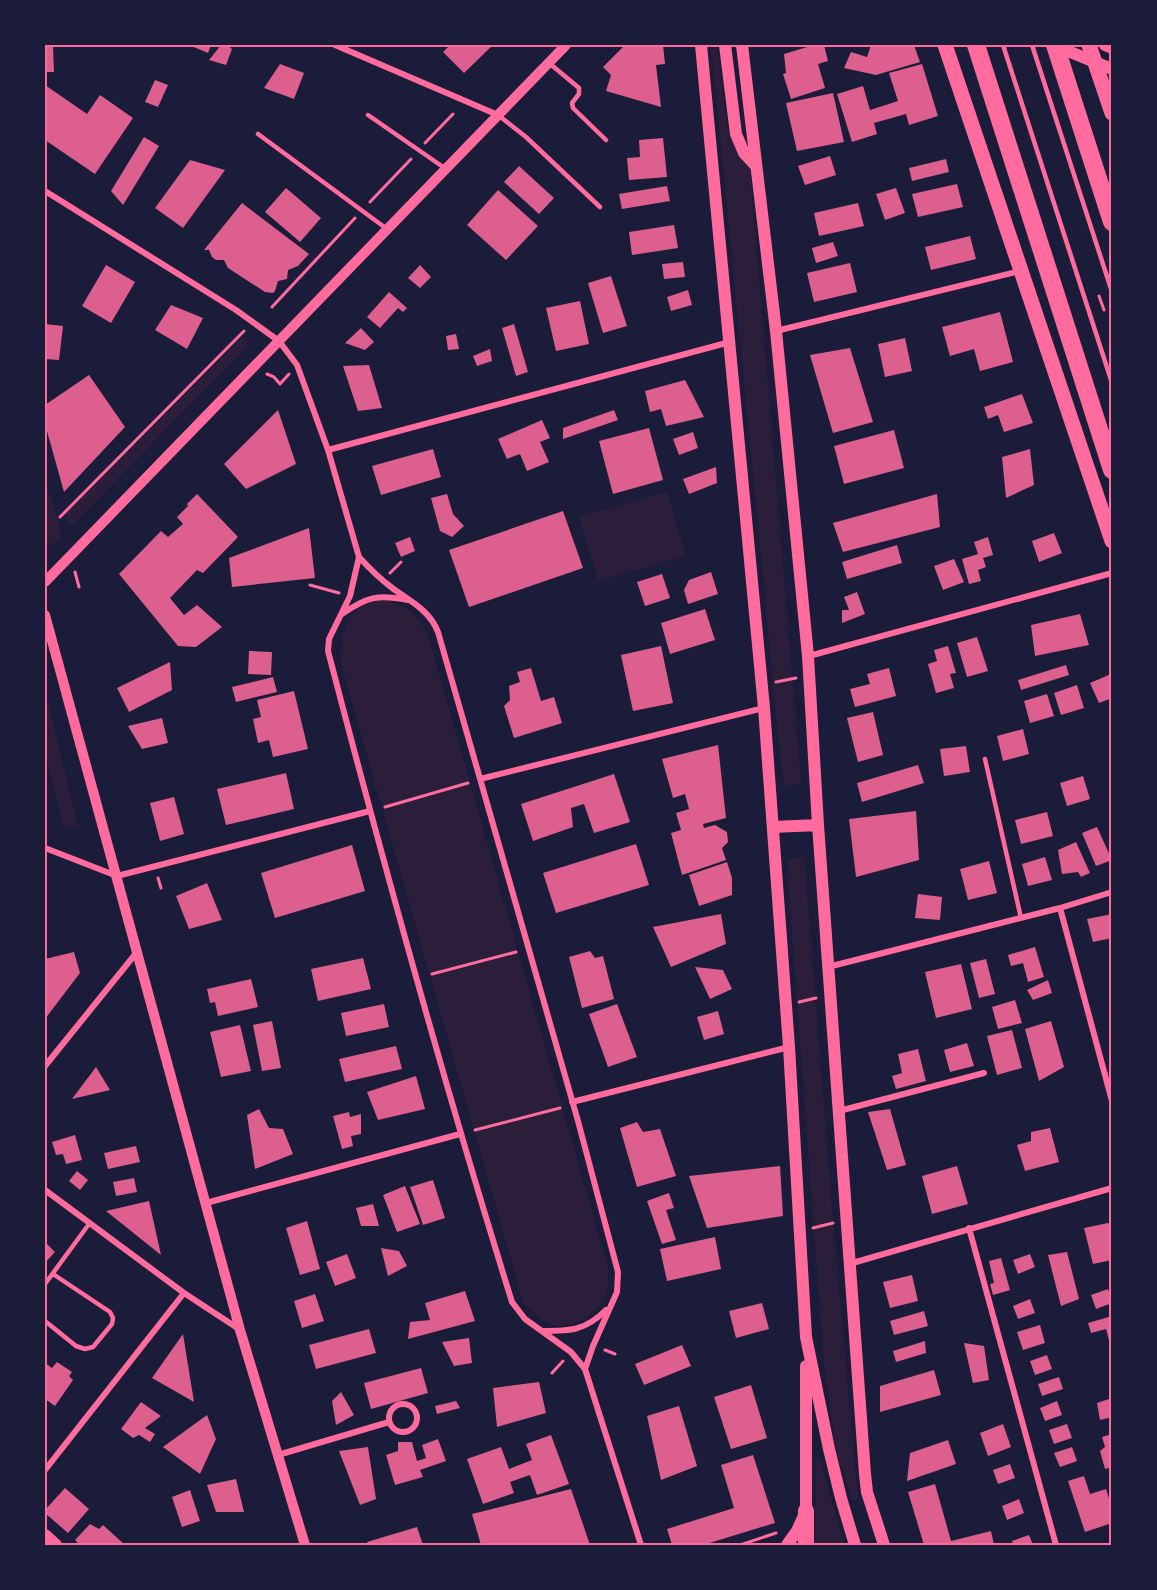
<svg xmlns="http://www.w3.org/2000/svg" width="1157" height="1590" viewBox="0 0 1157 1590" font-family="'Asap Condensed',sans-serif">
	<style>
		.green { fill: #2a1e3b }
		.building { fill: #dd5f8e }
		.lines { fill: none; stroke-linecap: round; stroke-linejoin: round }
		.path { stroke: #ff6b9d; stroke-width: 3 }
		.service { stroke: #ff6b9d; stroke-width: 4.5 }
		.minor { stroke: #ff6b9d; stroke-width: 6 }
		.tertiary { stroke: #ff6b9d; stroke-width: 10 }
		.secondary { stroke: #ff6b9d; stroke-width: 12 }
		.primary { stroke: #ff6b9d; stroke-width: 15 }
		.trunk { stroke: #ff6b9d; stroke-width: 16 }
		.motorway { stroke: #ff6b9d; stroke-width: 18 }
		.neatline { fill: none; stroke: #ff6b9d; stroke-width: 2 }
	</style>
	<rect width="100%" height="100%" fill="#1b1b3a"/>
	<path class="green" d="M711,45h6l11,86 22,39 51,612 -9,5 -6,-2 -4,-11z
		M242,337l5,4 1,6 -177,179 -6,-11z
		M45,479l17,54 -6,10 -11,1z
		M667,492l19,64 -88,25 -19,-64z
		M385,599c23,7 29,14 42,33l181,636c0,6 1,13 0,19 -5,26 -35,46 -60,36 -10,-4 -18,-14 -25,-21l-182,-638c0,-35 4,-59 44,-65z
		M45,690l33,135 -14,4 -19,-78z
		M802,857l3,9 30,380 23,253 -6,2 -16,-52 -12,-83 -37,-499 2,-9z
		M816,1455l6,11 22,79h-29z"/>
	<path class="building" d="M45,45h8l1,27h-9z
		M189,45h22l-3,8z
		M221,45h6l5,4 -6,16 -17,-5z
		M450,45h43l-29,28 -21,-21z
		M625,45h38l2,19 -9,1 5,42 -55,-16 5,-16 -8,-8z
		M814,45h10l4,16 -10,3 7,24 -34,11 -8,-25 3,-1 -2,-19z
		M871,45h43l6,17 -44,13 -32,-7 7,-16 16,5z
		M280,64l24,9 -10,26 -30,-11z
		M922,64l16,52 -29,9 -3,-11 -32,9 3,11 -25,8 -15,-48 26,-8 7,24 28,-9 -9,-28z
		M155,80l13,5 -10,22 -13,-5z
		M45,85l42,29 13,-19 33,23 -38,56 -50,-34z
		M833,93l11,49 -47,9 -11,-48z
		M144,137l15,9 -36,59 -12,-14z
		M663,138l4,39 -38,3 -2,-22 13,-1 -1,-17z
		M830,156l6,19 -31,10 -7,-19z
		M946,159l3,13 -37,9 -3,-13z
		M190,160l35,10 -42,58 -28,-20z
		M519,166l35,32 -15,16 -35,-32z
		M957,184l6,23 -45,10 -6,-23z
		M667,186l3,15 -48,8 -3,-15z
		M286,188l35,30 -21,24 -35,-30z
		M896,188l9,25 -20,7 -9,-26z
		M498,190l40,36 -32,34 -39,-35z
		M242,203l67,51 -11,12 -10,4 -1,9 -9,2 -3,10 -2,2 -8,-1 -37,-24 -4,-8h-8l-4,-3 -3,-7h-5z
		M858,203l6,23 -45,10 -5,-23z
		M674,225l4,23 -46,7 -3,-23z
		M970,236l6,23 -45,11 -6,-23z
		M833,242l5,14 -22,7 -4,-15z
		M683,262l2,15 -21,2 -2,-15z
		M850,263l7,29 -43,10 -7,-29z
		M106,265l29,17 -24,41 -29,-17z
		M420,265l11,12 -11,11 -12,-10z
		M611,276l16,50 -24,7 -15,-50z
		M688,290l4,15 -21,6 -4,-14z
		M389,292l18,16 -4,4 -5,-4 -18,20 -13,-11z
		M580,301l9,43 -33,7 -10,-43z
		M171,305l32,13 -16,31 -32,-19z
		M1000,312l13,50 -33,9 -6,-22 -24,7 -8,-29z
		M45,324l18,2 -4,34 -14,-1z
		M514,324l14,48 -12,4 -14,-48z
		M361,328l13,14 -9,8 -20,-7z
		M456,334l3,15 -11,1 -2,-14z
		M905,338l7,33 -27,6 -7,-33z
		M850,348l23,74 -40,11 -23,-78z
		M490,349l2,12 -15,5 -4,-10z
		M369,365l13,43 -24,3 -15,-45z
		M89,375l36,52 -61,65 -19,-68v-19z
		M685,380l19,37 -38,9 -5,-17 -11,3 -5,-21z
		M1022,394l11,29 -29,9 -6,-17 -10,4 -4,-12z
		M278,410l18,54 -50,25 -22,-25z
		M614,410l4,10 -55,19v-11z
		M542,420l8,18 -10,4 9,20 -22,9 -7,-17 -13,5 -9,-20z
		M649,428l14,52 -50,14 -14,-53z
		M894,430l10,38 -60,16 -10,-38z
		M693,432l5,16 -19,7 -6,-16z
		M433,449l8,28 -60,18 -9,-29z
		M1030,449l4,36 -28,13 -4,-41z
		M716,467l1,16 -28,11 -6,-15z
		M197,494l41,43 -35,36 -6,-3 -27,28 14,17 13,-10 25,22 -26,20 -18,-1 -59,-72 42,-43 7,6 15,-13 -6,-7 11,-11 -1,-2z
		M447,494l6,20 11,12 -12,11 -12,-6 -9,-33z
		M937,494l3,33 -97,25 -10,-29z
		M563,511l20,57 -114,39 -20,-57z
		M309,528l6,50 -83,9 -3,-29z
		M1054,533l8,20 -23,9 -7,-21z
		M410,537l5,14 -14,6 -6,-14z
		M988,537l5,18 -10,3 3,9 -8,3 3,11 -12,3 -7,-25 16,-5 -4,-12z
		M897,545l5,18 -55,16 -5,-17z
		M954,559l10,23 -21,8 -9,-24z
		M711,572l7,22 -30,10 -4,-14 5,-10z
		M662,574l8,24 -25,8 -8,-24z
		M857,592l8,22 -23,9v-13h7l-5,-13z
		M705,609l10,31 -45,14 -9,-31z
		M1080,614l9,31 -54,11 -4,-31z
		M977,637l11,34 -21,6 -10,-34z
		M661,646l12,57 -40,8 -12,-56z
		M948,646l8,27 -6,1 4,14 -18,5 -8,-29 9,-3 -3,-11z
		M249,651l23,1 -1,23 -23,-1z
		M170,662l2,28 -43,22 -12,-24z
		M1066,665l3,10 -48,15 -3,-10z
		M531,668l10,33 13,-4 8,26 -48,15 -10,-32 6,-6 -1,-14 11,-4 -3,-10z
		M889,668l7,28 -41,11 -5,-18 20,-5 -3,-10z
		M1111,674l1,24 -13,5 -9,-20z
		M273,677l4,15 -41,10 -4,-15z
		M1077,685l7,23 -23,7 -7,-22z
		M294,691l14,58 -35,8 -4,-17 -11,3 -5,-24 8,-2 -4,-17z
		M1047,694l7,22 -24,7 -6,-22z
		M873,712l10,43 -25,7 -11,-44z
		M162,718l6,25 -26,6 -14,-23z
		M1023,729l6,25 -26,7 -6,-25z
		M718,745l8,73 -23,6 1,4 11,-3 12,7 1,10 -6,6 4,12 -44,15 -11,-42 10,-3 -5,-17 13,-4 -4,-15 -12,4 -11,-39z
		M966,746l4,26 -26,4 -4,-27z
		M918,765l6,18 -62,19 -5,-19z
		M286,773l8,36 -68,16 -9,-36z
		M614,774l16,48 -36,11 -10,-29 -13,4 2,19 -40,14 -12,-37z
		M1083,776l7,23 -23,7 -7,-23z
		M174,797l10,37 -24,7 -10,-38z
		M916,811l3,49 -63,17 -7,-58z
		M1047,812l6,24 -32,8 -6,-24z
		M1097,827l15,33 -16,6 -14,-33z
		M1076,842l14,31 -9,4 -3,-5 -16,2 -4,-24z
		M636,844l13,41 -93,28 -13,-40z
		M352,845l13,46 -90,27 -14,-45z
		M1045,857l7,23 -24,6 -6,-22z
		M989,861l8,32 -29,7 -8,-31z
		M727,862l5,16v17l-33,11 -10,-31z
		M207,883l15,37 -33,9 -13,-33z
		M918,894l24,3 -2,23 -25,-2z
		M721,914l5,30 -55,23 -18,-40z
		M1112,914v24l-19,4 -6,-23z
		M1035,947l9,30 -16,5 -5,-19 -12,3 -3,-11z
		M590,951l5,7 8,-2 11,43 -32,9 -13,-51z
		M74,952l6,21 -35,46v-60z
		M363,958l8,31 -53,12 -7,-32z
		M986,959l9,35 -16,4 -9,-35z
		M961,964l11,45 -36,9 -11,-46z
		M695,967l28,3 9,19 -22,10z
		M251,979l7,28 -40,9 -3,-14 -5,1 -3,-14z
		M1048,980l4,13 -19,7 -6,-10z
		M1015,1000l7,23 -24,6 -6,-22z
		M384,1004l5,23 -43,9 -5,-23z
		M617,1004l20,53 -29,10 -19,-53z
		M718,1011l6,23 -20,6 -7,-23z
		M272,1021l9,47 -19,3 -9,-46z
		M1051,1021l13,46 -25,14 -14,-52z
		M240,1025l11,46 -30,6 -11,-45z
		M1012,1030l10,38 -25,7 -10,-39z
		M967,1043l7,23 -24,6 -6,-22z
		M396,1046l6,23 -57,13 -6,-23z
		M918,1049l8,32 -30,8 -4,-13 10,-3 -4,-19z
		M96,1067l14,23 -38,9z
		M416,1076l9,33 -47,11 -11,-28z
		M259,1109l10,19 14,1 10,25 -38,15 -8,-54z
		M890,1109l16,56 -19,5 -19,-58z
		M349,1112l1,5 11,-3v20l-10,2 2,10 -11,3 -9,-33z
		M637,1122l6,10 17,-3 16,47 -39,11 -17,-59z
		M1050,1128l9,34 -34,9 -8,-26 14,-4v-9z
		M75,1135l7,25 -16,4 -3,-10 -7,1 -4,-13z
		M136,1146l4,16 -32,7 -4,-16z
		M780,1166l3,50 -76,12 -18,-52z
		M957,1166l11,38 -36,10 -10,-38z
		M77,1171l11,9 -8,10 -11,-9z
		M134,1178l3,14 -21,4 -3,-14z
		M433,1180l12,38 -22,7 -13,-38z
		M405,1186l15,38 -23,8 -14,-37z
		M669,1193l5,15 -8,2 10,30 -14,4 -15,-43z
		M149,1201l12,54 -55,-44z
		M373,1204l6,22h-18l-5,-18z
		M307,1221l13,48 -20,6 -14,-47z
		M1108,1223l4,2v35l-19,4 -9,-36z
		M715,1237l6,32 -54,12 -7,-32z
		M45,1242l10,10 -10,11z
		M381,1248l18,3 8,15 -19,10z
		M1067,1252l12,47 -18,7 -13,-51z
		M347,1254l9,24 -21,8 -9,-24z
		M1030,1254l5,13 -17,7 -5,-14z
		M1001,1258l9,32 -17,5 -3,-11 4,-1 -5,-22z
		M912,1275l6,26 -28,7 -7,-26z
		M1108,1289l4,14 -16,6 -5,-14z
		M465,1291l10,30 -67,18 2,-17 20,-2 -5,-17z
		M315,1294l9,27 -22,7 -8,-27z
		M1030,1299l5,14 -17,6 -5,-13z
		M762,1303l7,26 -33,9 -7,-27z
		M924,1311l4,15 -34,9 -4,-14z
		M1112,1316v23l-3,1 -3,-11 -15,4 -3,-10z
		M1040,1325l5,18 -22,7 -6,-18z
		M369,1329l7,24 -60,16 -7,-24z
		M183,1334l11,68 -42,-24z
		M469,1338l3,25 -18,3 -12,-24z
		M925,1341l1,12 -30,9 -3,-11z
		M964,1343l20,3 5,34 -16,3z
		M682,1345l9,21 -47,19 -9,-21z
		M1047,1355l5,14 -17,6 -5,-14z
		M57,1362l15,10 -3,4 4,4 -18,26 -10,-7v-36l7,5z
		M421,1368l7,25 -57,16 -7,-26z
		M934,1370l7,25 -61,17v-26z
		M1059,1377l4,12 -21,7 -4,-12z
		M539,1382l7,31 -49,14 -4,-39z
		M751,1385l16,53 -36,11 -17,-52z
		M341,1392l13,23 -18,10 -4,-24z
		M1112,1398v19l-12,3 -3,-17z
		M456,1401l4,7 -23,6 -2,-8z
		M1057,1401l5,14 -17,6 -5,-13z
		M141,1402l20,14 -16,12 10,6 -5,8 -11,-7 -6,3 -12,-9z
		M679,1406l18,60 -36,14 -14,-64z
		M207,1415l9,24 -16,35 -37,-27z
		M1003,1424l8,23 -23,9 -8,-23z
		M1067,1424l5,14 -18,6 -5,-14z
		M1112,1434v33l-7,2 -5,-18 5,-4 -3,-10z
		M551,1435l18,49 -32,11 -7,-20 -20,7 4,11 -31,11 -16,-45 34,-12 8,22 23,-9 -6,-16z
		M438,1439l8,22 -26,9 3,7 -28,8 -9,-30 12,-4v-9h14l5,19 9,-3 -4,-13z
		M948,1440l8,24 -49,17 3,-28z
		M368,1447l8,52 -16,6 -21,-54z
		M1072,1447l5,14 -17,6 -6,-14z
		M753,1455l22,68 -72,22h-31l-5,-16 67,-21 -13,-43z
		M1010,1464l5,14 -17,6 -5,-14z
		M1084,1476l6,18 16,-5 6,19v15l-27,9 -17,-51z
		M236,1479l8,33h-28l-9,-27z
		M935,1484l16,57 40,-10 3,14h-70l-16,-53z
		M65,1488l24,21 -21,24 -23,-20v-3z
		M571,1489l19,56h-109l-9,-31z
		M190,1490l10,31 -18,6 -10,-30z
		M1019,1499l5,14 -17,7 -5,-14z
		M90,1524l9,5 4,-4 22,20h-45l-5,-5z
		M417,1527l6,18h-55l-1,-3z
		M1029,1535l4,10h-20l-1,-4z"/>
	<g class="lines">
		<path class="path" d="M425,143l28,-29
			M370,202l41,-43
			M1099,296l5,14
			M272,307l83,-89
			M267,374l7,3 6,7 9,-10
			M60,517l184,-186
			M75,572l4,15
			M390,573l11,-11
			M310,585l29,8
			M776,682l20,-4
			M385,807l83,-24
			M158,878l3,10
			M432,974l84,-22
			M799,1002l17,-4
			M475,1130l85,-22
			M813,1228l20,-5
			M605,1350l10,4
			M552,1373l11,-12
			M740,1545l36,-12"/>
		<path class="service" d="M1003,45l109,338
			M1032,45l80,247
			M549,63l30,25v6l-7,9 1,5 33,32
			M368,115l78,54
			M498,115l28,22 74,70
			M258,134l129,95
			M985,759l36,159
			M45,1284l44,-60
			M45,1321l31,25 9,3 8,-2 19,-23 1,-6 -3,-6 -57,-38"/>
		<path class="minor" d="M335,45l163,70
			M45,191l191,119 43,31 18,24 31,85 31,107 -9,39 -21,43 -1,12c57,219 117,436 184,651l13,17 46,33 14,17 56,176
			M776,331l244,-60
			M328,450l402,-108
			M359,557c10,11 20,21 32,30 18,14 38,22 47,45l140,489 40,151 -1,20 -24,54 -8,23
			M342,614c25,-17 35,-20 66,-14
			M809,656l303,-83
			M480,779l284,-71
			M45,848l72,28 253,-65
			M1060,908l52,193
			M828,967l232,-59 52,-16
			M45,1066l92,-114
			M572,1102l217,-55
			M839,1111l145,-38
			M45,1190l139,103 55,36
			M206,1203l254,-69
			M969,1228l87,317
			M849,1264l263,-76
			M542,1331c28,0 43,0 64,-21
			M389 1418a14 14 0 1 1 28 0a14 14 0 1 1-28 0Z
			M278,1455l111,-33
			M45,1470l139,-177"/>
		<path class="tertiary" d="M45,582l521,-537
			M45,615l195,715 65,215"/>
		<path class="secondary" d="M701,45l63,663 25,339 17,290 23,112 12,49 14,47
			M725,45l11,89 8,19 12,13
			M742,45l34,286 32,325 10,169 47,649 2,18 17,53
			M1053,45l59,24
			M1105,45l7,3
			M773,827l45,-2
			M45,1535l11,10
			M787,1545l10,-14 9,-20v-145"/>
		<path class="primary" d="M945,45l167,496
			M1089,45l23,68"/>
		<path class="trunk" d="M806,1511v34"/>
		<path class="motorway" d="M976,45l136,425
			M1055,45l57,177"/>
	</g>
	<rect width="1157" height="1590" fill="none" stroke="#1b1b3a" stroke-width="93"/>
	<rect x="46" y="46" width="1064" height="1498" class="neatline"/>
</svg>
